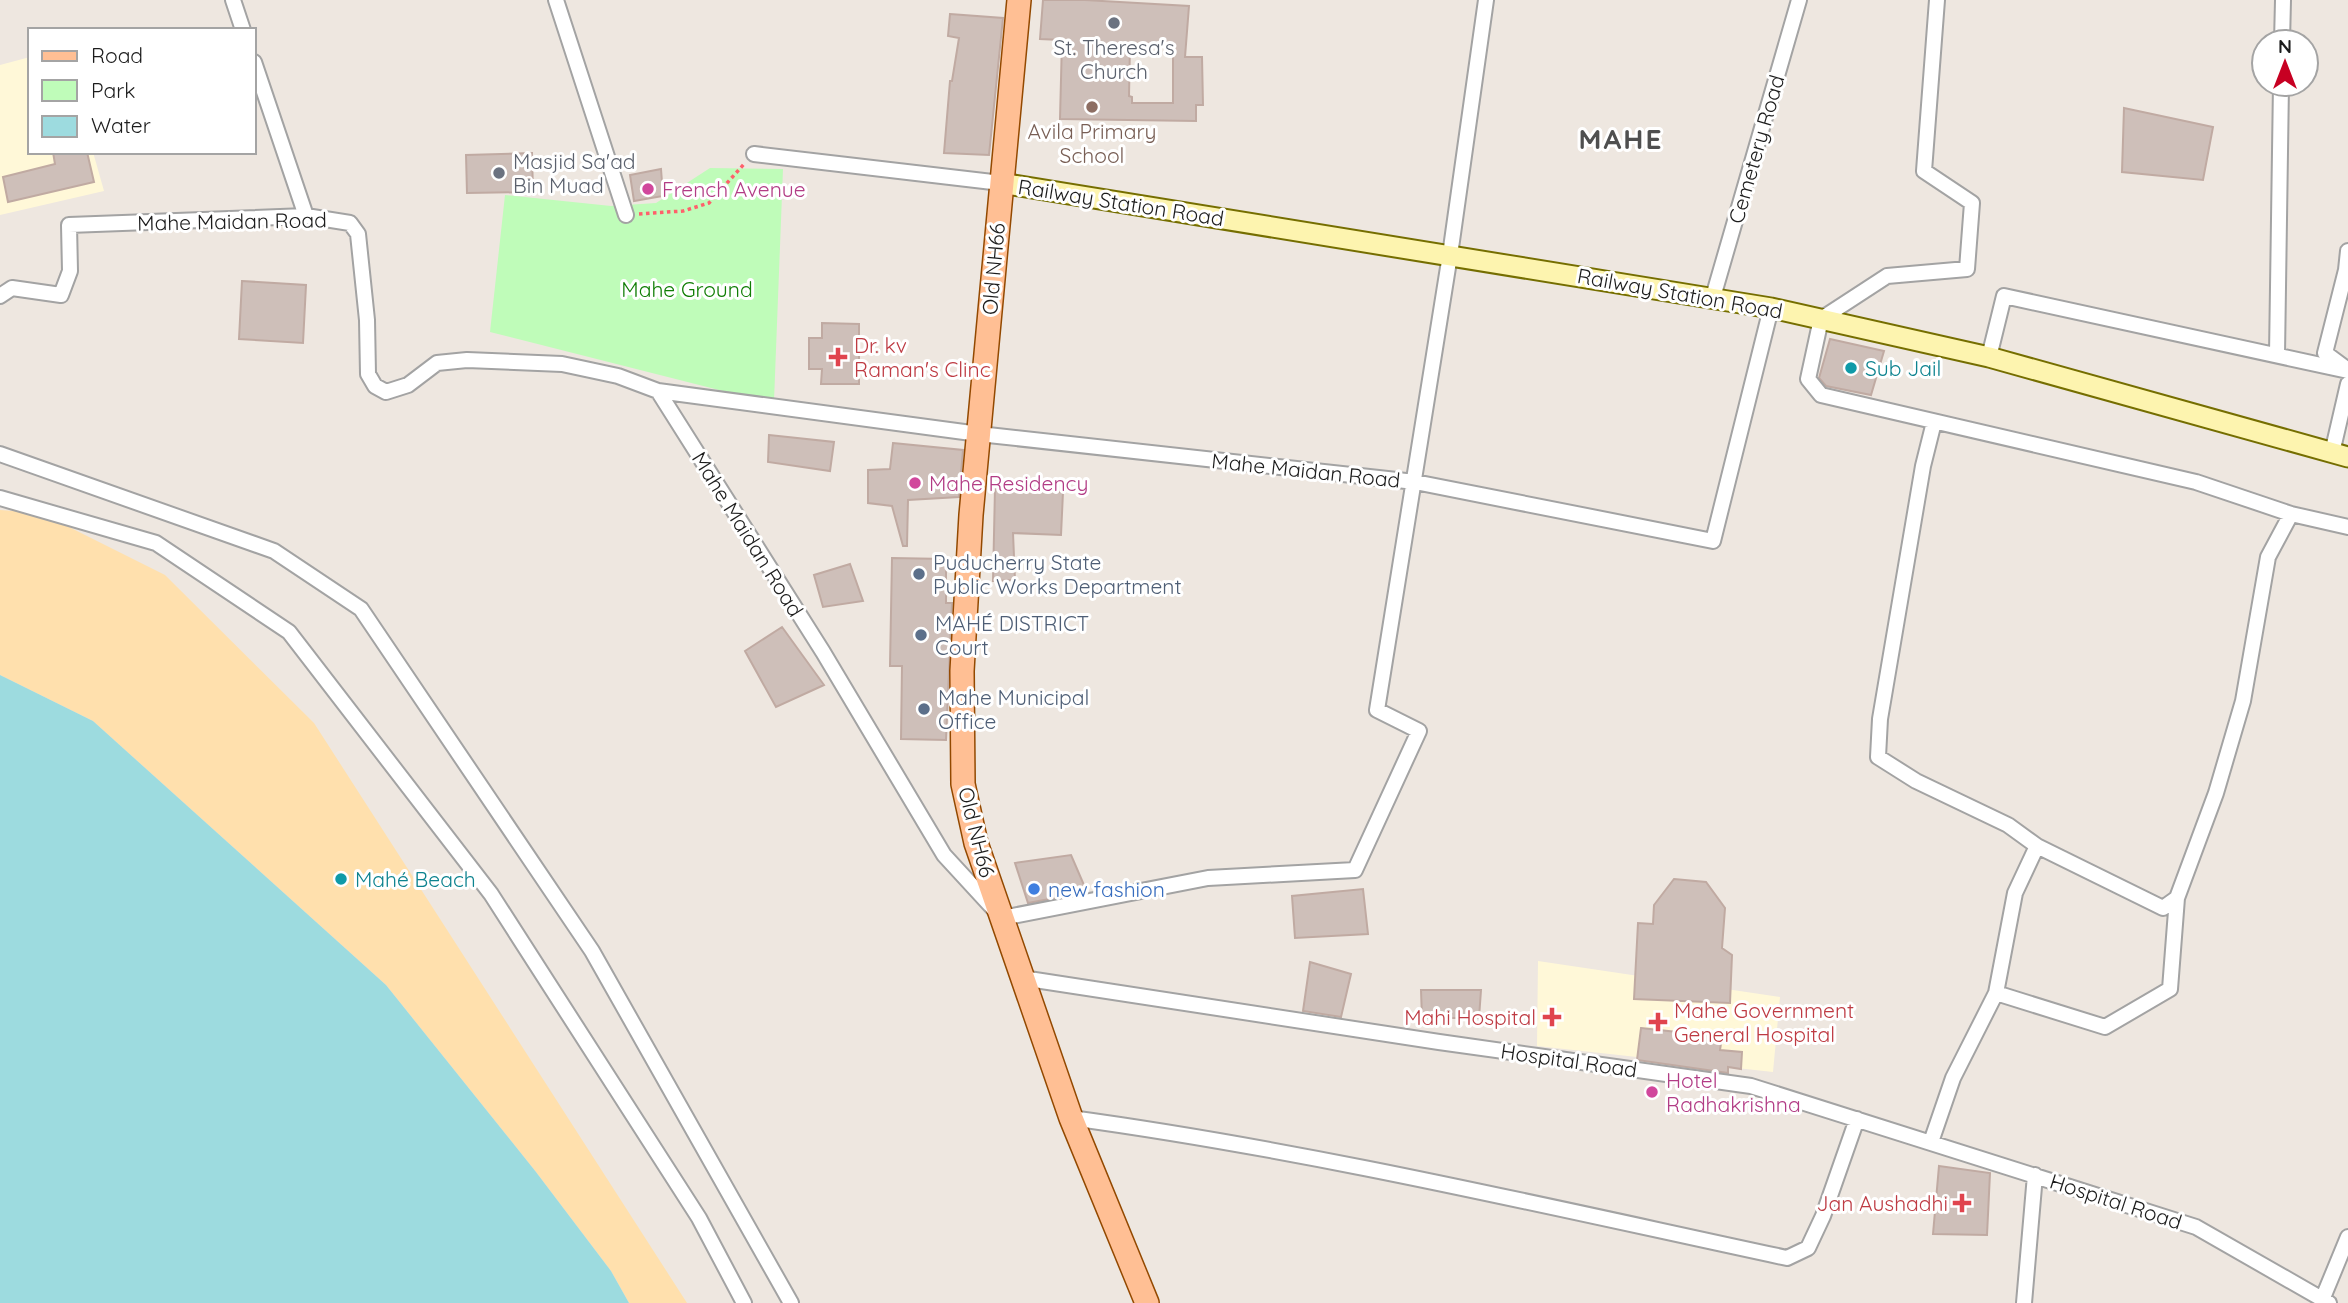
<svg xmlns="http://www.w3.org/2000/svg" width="2348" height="1303" viewBox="0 0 2348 1303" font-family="Quicksand,sans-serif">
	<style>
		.education { fill: #fff8d8 }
		.sand { fill: #ffe0ad }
		.park { fill: #bffcb9 }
		.water { fill: #9ddbdf }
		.building { fill: #cebfb9; stroke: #c0aaa2; stroke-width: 2; fill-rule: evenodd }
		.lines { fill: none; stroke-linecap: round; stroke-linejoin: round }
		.street-casing { stroke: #a3a3a3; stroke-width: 18 }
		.secondary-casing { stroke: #756e00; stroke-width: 23 }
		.primary-casing { stroke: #934900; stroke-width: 26 }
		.path { stroke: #ff606b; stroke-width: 3.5; stroke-dasharray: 3.5 3.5; stroke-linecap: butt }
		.street { stroke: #fff; stroke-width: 14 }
		.secondary { stroke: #fdf4af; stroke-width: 19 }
		.primary { stroke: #ffbf94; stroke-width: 23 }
		.worship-dot { fill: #6b7280; stroke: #fff; stroke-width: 2.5 }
		.education-dot { fill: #8d6e63; stroke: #fff; stroke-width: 2.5 }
		.hotel-dot { fill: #d1479c; stroke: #fff; stroke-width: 2.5 }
		.health-dot { fill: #e0444e; stroke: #fff; stroke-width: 2.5 }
		.culture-dot { fill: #0f9aa8; stroke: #fff; stroke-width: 2.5 }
		.service-dot { fill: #5c6f8a; stroke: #fff; stroke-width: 2.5 }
		.shop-dot { fill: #3f7fe0; stroke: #fff; stroke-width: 2.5 }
		.labels { text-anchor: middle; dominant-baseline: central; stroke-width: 6; stroke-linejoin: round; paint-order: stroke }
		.worship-label { font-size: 21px; fill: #5b616d; stroke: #fff }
		.education-label { font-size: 21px; fill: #785e54; stroke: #fff }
		.street-label { font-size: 21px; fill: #1c1c1c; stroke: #fff }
		.hotel-label { font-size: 21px; fill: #b23c85; stroke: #fff; text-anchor: start }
		.park-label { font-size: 21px; fill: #107e05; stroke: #fff }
		.health-label { font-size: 21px; fill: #be3a42; stroke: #fff; text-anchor: start }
		.culture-label { font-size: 21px; fill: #0d838f; stroke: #fff; text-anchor: start }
		.service-label { font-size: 21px; fill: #4e5e75; stroke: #fff; text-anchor: start }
		.shop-label { font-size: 21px; fill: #366cbe; stroke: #fff; text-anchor: start }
		.district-label { font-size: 28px; font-weight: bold; letter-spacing: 2px; fill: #4f4f4f; stroke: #fff }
	</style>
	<rect width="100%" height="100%" fill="#eee7e0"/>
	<path class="education" d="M30,57v95h63l11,39 -104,24v-150z
		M1538,961l242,36 -7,75 -236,-26z"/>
	<path class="sand" d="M0,510l41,3 124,62 149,148 373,580h-58l-18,-32 -75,-99 -150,-187 -293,-264 -93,-46z"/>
	<path class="park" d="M710,168l73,1 -9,232 -51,-10 -233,-59 15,-137 106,11 45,-3z"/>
	<path class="water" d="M0,675l93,46 293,264 150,187 75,99 18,32h-629z"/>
	<path class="building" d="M1043,0h42l104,6 -4,51h17l1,48h-7v16l-136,-2 2,-79 -22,-1zM1130,44l43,3v56h-41v-6l-3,-1z
		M950,14l53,4 -14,137 -45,-2 6,-72h2l7,-43 -11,-2z
		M2124,108l89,19 -10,53 -81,-8z
		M53,152h34l7,30 -86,20 -5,-25 52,-13z
		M532,153l1,39 -66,1 -1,-38z
		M661,169l2,27 -29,5 -4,-26z
		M242,281l64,4 -3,58 -64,-4z
		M822,323l37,1v60h-38l1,-15h-13v-31h13z
		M1830,339l54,12 -13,44 -45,-9 -7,-8z
		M769,435l65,7 -4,29 -62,-9z
		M893,443l70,7 -4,47 -51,3 -1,46h-4l-11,-40 -24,-3v-33l22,-1z
		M995,488l68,4 -2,43 -48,-2 2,47 -22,1z
		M892,558l54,1v44h6l-6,137 -45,-1 1,-73h-12z
		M850,564l13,37 -40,6 -9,-32z
		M782,627l42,58 -48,22 -31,-56z
		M1071,855l16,37 -59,11 -13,-40z
		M1674,879l32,3 19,26 -3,40 10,7 -2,48 -96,-4 4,-76 15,1 1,-19z
		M1363,889l5,45 -73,4 -3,-42z
		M1310,962l41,12 -10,43 -38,-6z
		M1421,990h60l-2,28h-57z
		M1641,1028l81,9 -2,13 22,2 -1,17 -13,-2v6l-91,-13z
		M1939,1166l51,7 -3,62 -54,-1z"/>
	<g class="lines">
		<g class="street-casing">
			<path id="street" d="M233,0l10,30
				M556,0l70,215
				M1937,0l-13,171 48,32 -5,66 -80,7 -66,43 -13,60 13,16 375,87 95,32 57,13
				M2282,42l1,-42
				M254,62l52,154
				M754,154l247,29
				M0,296l12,-8 49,7 9,-24 -1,-46 237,-9 44,7 8,11 9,86 1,54 7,12 11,6 22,-7 29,-22 30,-3 95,4 56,12 40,15 321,43 436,48 298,59 58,-233
				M1713,297l86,-297
				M2277,355l4,-271
				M1989,357l15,-61 344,75
				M2344,367l-19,-14 21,-83 2,-19
				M658,391l165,261 121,203 58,63 206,-40 147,-8 64,-139 -42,-21 73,-455 36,-255
				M2332,453l16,-69
				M0,454l274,97 87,58 231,342 199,352
				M0,498l156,45 133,89 202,262 208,324 45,85
				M2037,846l126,62 14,-10 39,-105 27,-92 25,-144 23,-43
				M1022,978l417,64 312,44 445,141 133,76
				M1996,993l109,34 65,-38 7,-91
				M1071,1118c241,33 478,89 716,140l21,-10 15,-32 34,-97
				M1931,1142l22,-64 43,-85 19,-100 22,-47 -29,-21 -92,-44 -38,-24 2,-38 43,-253 11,-44
				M2322,1300l26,-63
				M2024,1303l11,-128"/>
		</g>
		<g class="secondary-casing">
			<path id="secondary" d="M1001,183l770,125 218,49 359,100"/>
		</g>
		<g class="primary-casing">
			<path id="primary" d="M1019,0l-48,515 -9,156 1,113 13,59 95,275 76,185"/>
		</g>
		<path class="path" d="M639,214l44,-3 26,-8 36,-40"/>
		<use href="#street" class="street"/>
		<use href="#secondary" class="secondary"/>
		<use href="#primary" class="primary"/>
	</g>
	<g class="worship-dot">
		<circle cx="1114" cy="23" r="7"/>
		<circle cx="499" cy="173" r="7"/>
	</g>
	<circle class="education-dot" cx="1092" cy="107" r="7"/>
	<g class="hotel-dot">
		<circle cx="648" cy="189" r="7"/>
		<circle cx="915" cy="483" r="7"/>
		<circle cx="1652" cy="1092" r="7"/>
	</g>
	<g class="health-dot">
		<path d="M834.5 346.5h7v7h7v7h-7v7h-7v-7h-7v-7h7z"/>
		<path d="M1548.5 1006.5h7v7h7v7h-7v7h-7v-7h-7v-7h7z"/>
		<path d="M1654.5 1011.5h7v7h7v7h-7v7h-7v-7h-7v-7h7z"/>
		<path d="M1958.5 1192.5h7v7h7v7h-7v7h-7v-7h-7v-7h7z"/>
	</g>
	<g class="culture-dot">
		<circle cx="1851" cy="368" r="7"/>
		<circle cx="341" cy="879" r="7"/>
	</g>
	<g class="service-dot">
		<circle cx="919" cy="574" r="7"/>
		<circle cx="921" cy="635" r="7"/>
		<circle cx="924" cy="709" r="7"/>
	</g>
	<circle class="shop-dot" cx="1034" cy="889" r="7"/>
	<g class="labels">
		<g class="worship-label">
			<text x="1114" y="47">St. Theresa's<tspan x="1114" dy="24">Church</tspan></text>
			<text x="513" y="161" text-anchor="start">Masjid Sa'ad<tspan x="513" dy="24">Bin Muad</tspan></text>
		</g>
		<g class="education-label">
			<text x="1092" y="131">Avila Primary<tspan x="1092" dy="24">School</tspan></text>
		</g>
		<g class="street-label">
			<text transform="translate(1756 149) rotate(-74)">Cemetery Road</text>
			<text transform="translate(1121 202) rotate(9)">Railway Station Road</text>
			<text transform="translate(232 221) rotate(-1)">Mahe Maidan Road</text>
			<text transform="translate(993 269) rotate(-85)">Old NH66</text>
			<text transform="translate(1680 293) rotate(10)">Railway Station Road</text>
			<text transform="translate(1306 470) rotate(6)">Mahe Maidan Road</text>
			<text transform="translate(748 534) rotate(58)">Mahe Maidan Road</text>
			<text transform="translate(977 832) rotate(76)">Old NH66</text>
			<text transform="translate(1569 1060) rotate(8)">Hospital Road</text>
			<text transform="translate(2116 1201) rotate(18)">Hospital Road</text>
		</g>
		<g class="hotel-label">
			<text x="662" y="189">French Avenue</text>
			<text x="929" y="483">Mahe Residency</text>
			<text x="1666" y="1080">Hotel<tspan x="1666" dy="24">Radhakrishna</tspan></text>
		</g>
		<g class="park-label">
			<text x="687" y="289">Mahe Ground</text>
		</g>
		<g class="health-label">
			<text x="854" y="345">Dr. kv<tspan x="854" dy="24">Raman's Clinc</tspan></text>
			<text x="1674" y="1010">Mahe Government<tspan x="1674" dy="24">General Hospital</tspan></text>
			<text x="1536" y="1017" text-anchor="end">Mahi Hospital</text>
			<text x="1948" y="1203" text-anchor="end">Jan Aushadhi</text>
		</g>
		<g class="culture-label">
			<text x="1865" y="368">Sub Jail</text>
			<text x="355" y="879">Mahé Beach</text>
		</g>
		<g class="service-label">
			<text x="933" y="562">Puducherry State<tspan x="933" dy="24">Public Works Department</tspan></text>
			<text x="935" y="623">MAHÉ DISTRICT<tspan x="935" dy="24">Court</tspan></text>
			<text x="938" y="697">Mahe Municipal<tspan x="938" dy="24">Office</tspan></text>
		</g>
		<g class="shop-label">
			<text x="1048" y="889">new fashion</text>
		</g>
		<g class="district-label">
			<text x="1621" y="138">MAHE</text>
		</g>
	</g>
	<rect x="28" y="28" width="228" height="126" fill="#ffffff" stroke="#a4a4a4" stroke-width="2"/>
	<rect x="42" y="51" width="35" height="10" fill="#ffbf94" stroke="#a4a4a4" stroke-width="2"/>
	<text x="91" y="63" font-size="21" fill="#1c1c1c">Road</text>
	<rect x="42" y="80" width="35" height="21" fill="#bffcb9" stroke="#a4a4a4" stroke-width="2"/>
	<text x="91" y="98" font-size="21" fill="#1c1c1c">Park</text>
	<rect x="42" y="116" width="35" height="21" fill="#9ddbdf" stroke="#a4a4a4" stroke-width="2"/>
	<text x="91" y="133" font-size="21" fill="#1c1c1c">Water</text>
	<g transform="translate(2285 63)"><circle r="33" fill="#ffffff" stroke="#a4a4a4" stroke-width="2"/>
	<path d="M0-5L12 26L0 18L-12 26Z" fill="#c70022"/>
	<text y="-10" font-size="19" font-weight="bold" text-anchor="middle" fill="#1c1c1c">N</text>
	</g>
</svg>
